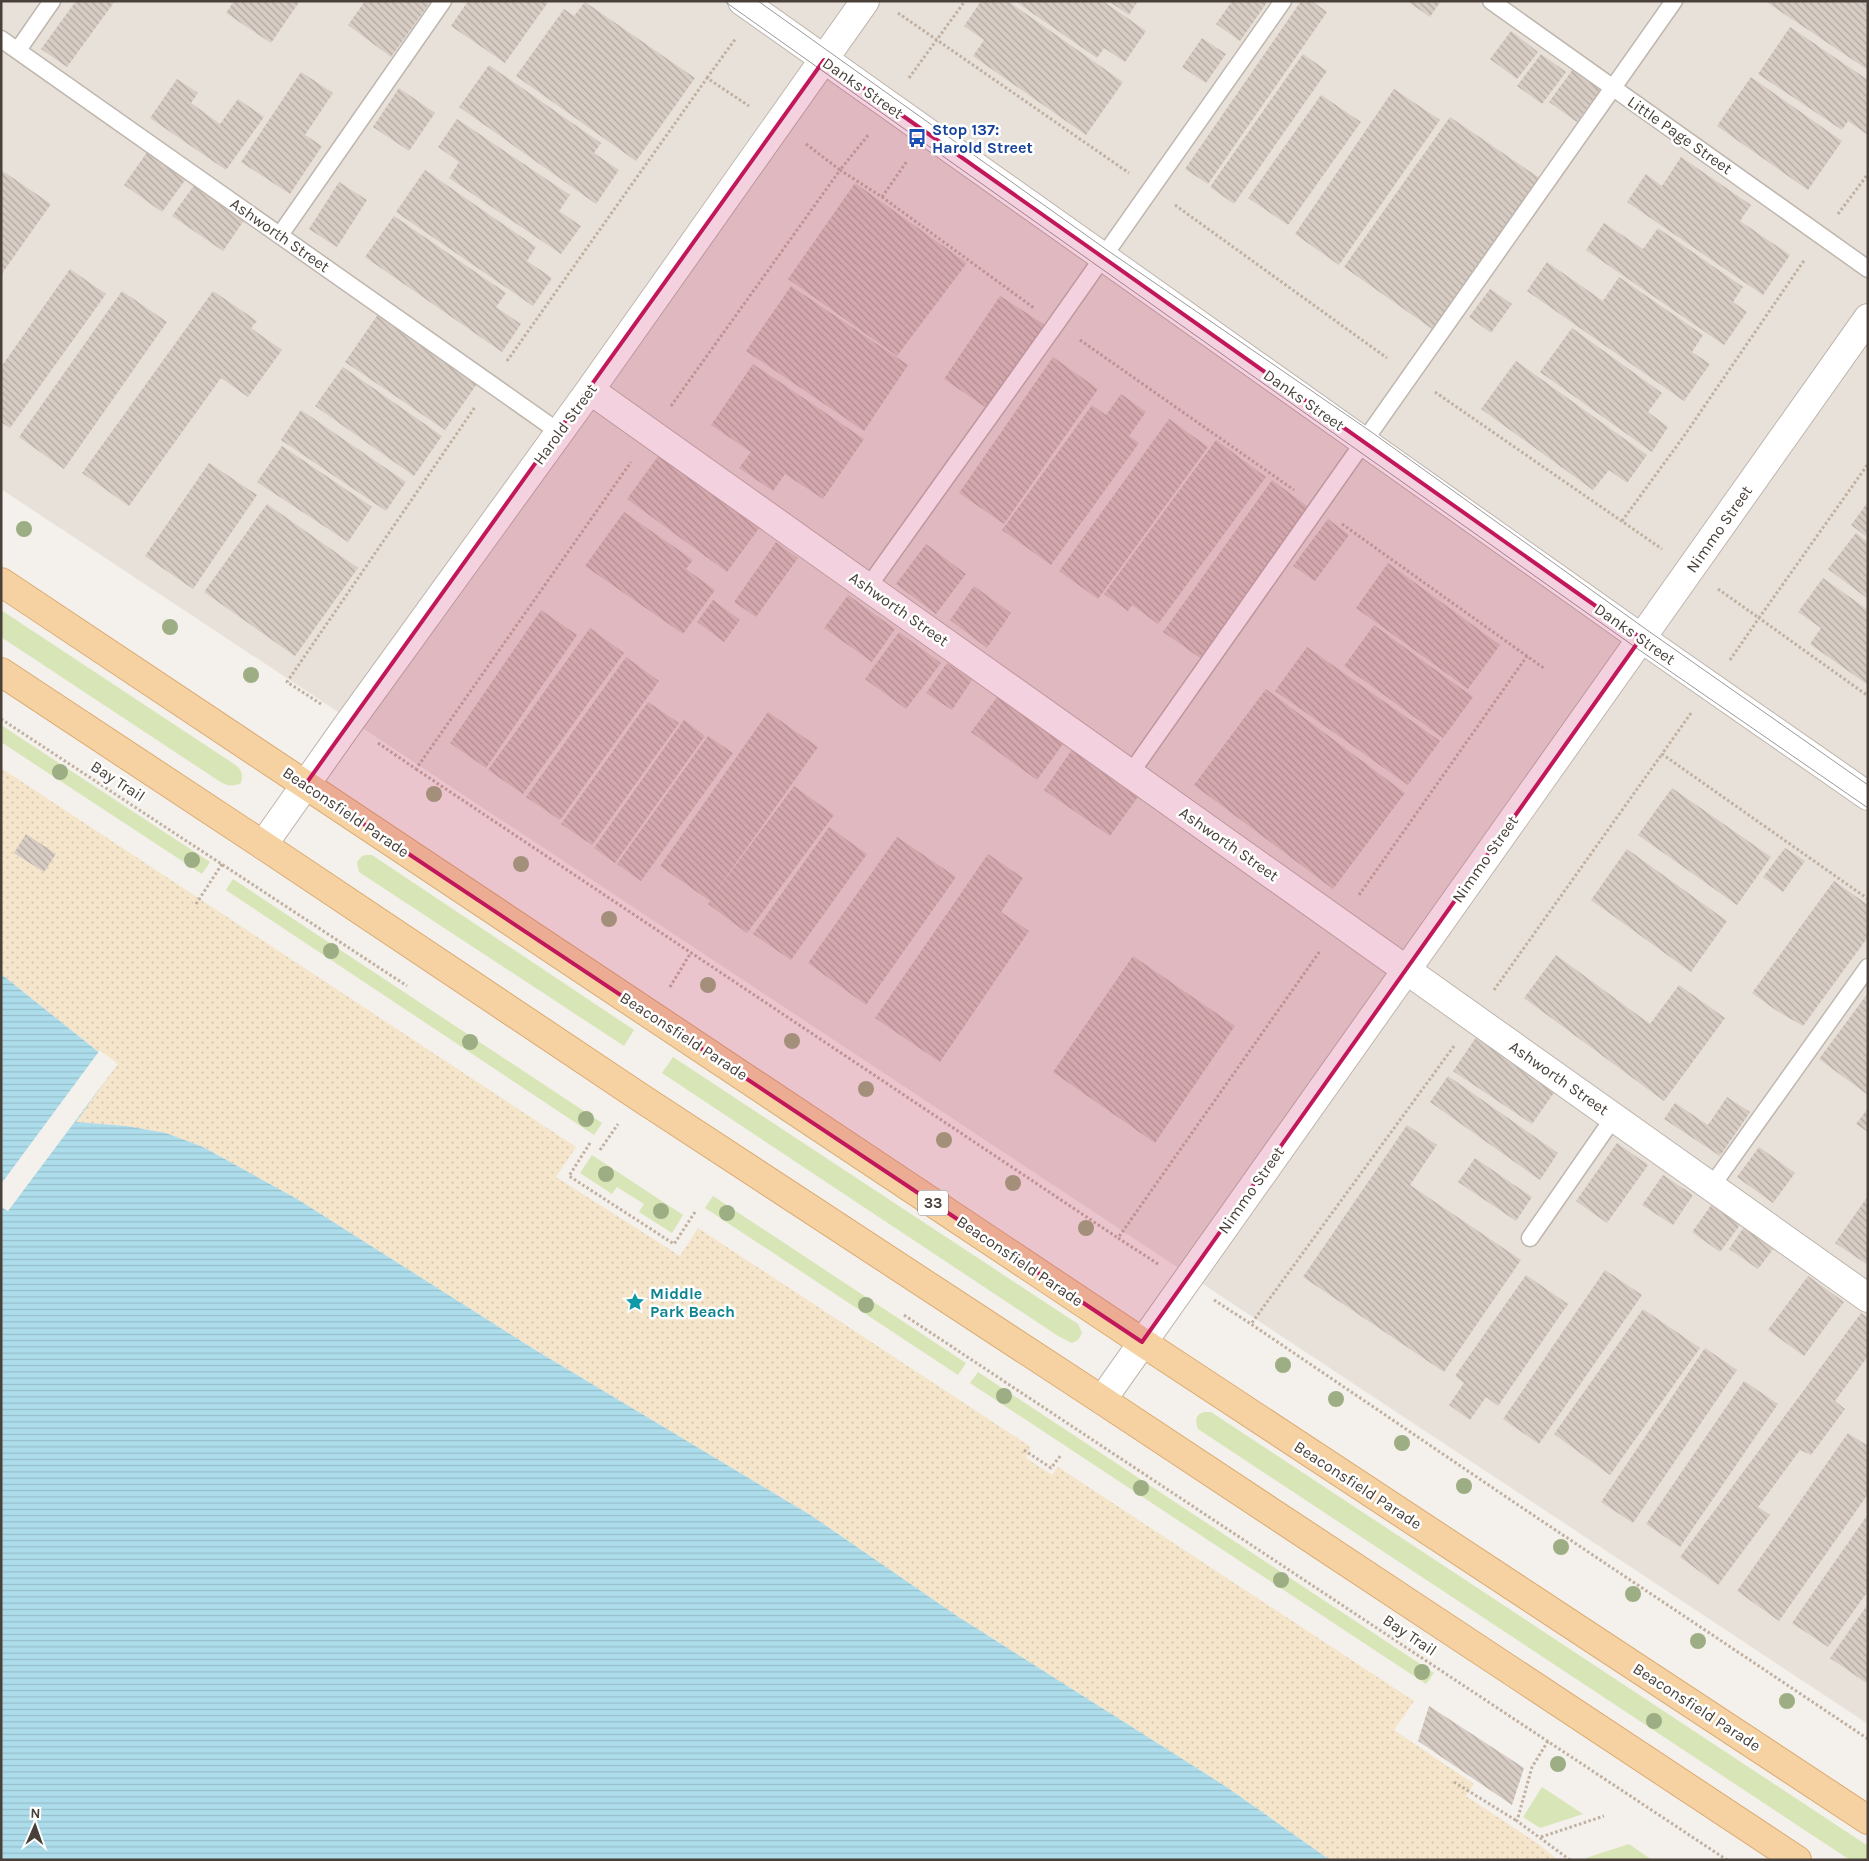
<svg xmlns="http://www.w3.org/2000/svg" width="1869" height="1861" viewBox="0 0 1869 1861" font-family="Karla,sans-serif">
	<style>
		.residential { fill: #e8e1da }
		.green { fill: #d7e5b7 }
		.sand { fill: url(#sand-dots) }
		.water { fill: url(#water-rules) }
		.pier { fill: #f4f0eb }
		.building { fill: url(#building-back-hatch) }
		.lines { fill: none; stroke-linecap: round; stroke-linejoin: round }
		.service-casing { stroke: #bfb6ae; stroke-width: 19 }
		.minor-casing { stroke: #bfb6ae; stroke-width: 30 }
		.primary-casing { stroke: #dbab72; stroke-width: 30 }
		.path { stroke: #c0b0a0; stroke-width: 3; stroke-dasharray: 2.5 2.5; stroke-linecap: butt }
		.service { stroke: #fff; stroke-width: 16 }
		.minor { stroke: #fff; stroke-width: 28 }
		.primary { stroke: #f6d1a2; stroke-width: 28 }
		.tram { stroke: #999; stroke-width: 1 }
		.tree { fill: #9dad84 }
		.marked { fill: #c2185b; fill-opacity: 0.2; stroke: #c2185b; stroke-width: 4; stroke-linejoin: round }
		.labels { text-anchor: middle; dominant-baseline: central; stroke-width: 5; stroke-linejoin: round; paint-order: stroke }
		.shield { fill: #fff; stroke: #7f7974; stroke-width: 1 }
		.shield-label { font-size: 15px; font-weight: bold; fill: #484039 }
		.street-label { font-size: 16px; fill: #484039; stroke: #fff }
		.transit-label { font-size: 16px; font-weight: bold; fill: #164399; stroke: #fff; text-anchor: start }
		.culture-label { font-size: 16px; font-weight: bold; fill: #0d838f; stroke: #fff; text-anchor: start }
	</style>
	<defs>
		<pattern id="sand-dots" width="8" height="8" patternUnits="userSpaceOnUse" patternTransform="scale(1.25)"><rect width="8" height="8" fill="#f4e5cb"/><path d="M2 2h.1M6 6h.1" fill="none" stroke="#d3c6af" stroke-width="1.8" stroke-linecap="round"/></pattern>
		<pattern id="water-rules" width="6" height="5" patternUnits="userSpaceOnUse" patternTransform="scale(1.25)"><rect width="6" height="5" fill="#addceb"/><path d="M0 2.5h6" fill="none" stroke="#96beca"/></pattern>
		<pattern id="building-back-hatch" width="6" height="6" patternUnits="userSpaceOnUse" patternTransform="scale(1.25)"><rect width="6" height="6" fill="#d8cdc4"/><path d="M-1 5l2 2M0 0l6 6M5-1l2 2" fill="none" stroke="#b1a8a0"/></pattern>
	</defs>
	<rect width="100%" height="100%" fill="#f4f0eb"/>
	<path class="residential" d="M1,1h1867v1723l-1867,-1235z"/>
	<path class="green" d="M1,610l236,156c5,5 6,9 4,17 -8,4 -14,3 -22,-2l-218,-144z
		M1,725l209,137 -8,12 -201,-132z
		M366,855h6l262,175 -10,16 -265,-174 -2,-10 5,-6z
		M233,879l369,244 -8,12 -368,-245z
		M673,1057l405,267 4,9 -4,7 -6,3 -14,-7 -396,-263z
		M592,1155l91,60 -11,18 -33,-21 5,-8 -27,-17 -5,7 -32,-21z
		M713,1196l253,167 -8,12 -253,-167z
		M978,1372l456,301 -8,11 -456,-301z
		M1205,1412h6l657,434v14h-18l-652,-431c-3,-9 -3,-15 7,-17z
		M1542,1787l41,27 -43,14 -17,-11z
		M1629,1844l23,16h-63l-3,-2z"/>
	<path class="sand" d="M1,768l575,379 -20,30 124,79 18,-28 333,219 -5,11 26,17 6,-8 356,234 -20,29 80,54 -8,12 71,47 21,17h-228l-105,-74 -268,-170 -145,-100 -280,-168 -235,-149 -94,-52 -37,-14 -40,-7 -51,-4 41,-56 -115,-92z"/>
	<path class="water" d="M1,974l115,92 -40,56 50,4 40,7 37,14 94,52 235,149 280,168 145,100 268,170 105,74h-1329z"/>
	<path class="pier" d="M100,1050l18,14 -110,147 -7,-4v-23z"/>
	<path class="building" d="M76,1h39l-48,66 -26,-18z
		M234,1h66l-29,42 -45,-30z
		M365,1h66l-40,56 -43,-32z
		M468,1h81l-44,62 -54,-37z
		M981,1h27l115,81 -37,53 -113,-79 11,-16 -20,-14z
		M1015,1h88l43,30 -21,31 -21,-14 -7,10z
		M1108,1h30l-9,14z
		M1232,1h36l-28,40 -24,-17z
		M1301,1h11l15,11 -119,172 -23,-15z
		M1407,1h34l-11,16z
		M1765,1h103v69z
		M585,2l110,76 -59,83 -120,-85 48,-67 10,7z
		M1790,27l78,53v55l-20,-14 -6,9 -84,-56z
		M1511,31l27,21 -21,27 -27,-20z
		M1202,38l24,16 -20,29 -24,-16z
		M1303,54l24,17 -93,133 -24,-17z
		M1541,54l25,18 -24,32 -25,-18z
		M489,65l112,78 -7,10 25,17 -23,34 -137,-97z
		M1573,69l28,20 -24,33 -28,-20z
		M301,72l32,21 -28,42 17,11 -32,48 -49,-32z
		M1751,77l91,64 -34,49 -91,-64z
		M177,79l21,14 -7,10 29,21 18,-25 26,18 -38,53 -76,-52z
		M399,88l36,25 -26,38 -36,-24z
		M1394,89l46,31 -101,145 -44,-31z
		M1321,95l40,27 -73,103 -40,-27z
		M1450,117l91,62 -106,152 -91,-64z
		M457,119l113,76 -11,16 22,15 -20,28 -112,-76 10,-16 -21,-15z
		M148,151l38,28 -24,33 -38,-27z
		M1681,157l70,48 -11,16 50,34 -27,40 -136,-93 19,-28 16,12z
		M1,170l50,34 -50,71z
		M425,170l111,77 -9,14 25,17 -19,28 -137,-94z
		M339,182l28,18 -30,47 -28,-18z
		M855,183l112,80 -70,93 -109,-77z
		M195,184l50,35 -22,32 -51,-35z
		M394,216l112,77 -10,14 25,17 -19,28 -137,-95z
		M1604,223l39,26 15,-21 85,59 -10,15 14,10 -23,33 -138,-95z
		M1547,262l56,39 16,-24 84,58 -11,17 18,12 -26,37 -157,-110z
		M70,269l36,25 -96,134 -9,-6v-55z
		M791,286l117,79 -44,66 -118,-80z
		M1490,289l22,15 -21,29 -22,-16z
		M122,291l45,31 -103,147 -45,-32z
		M213,291l44,30 -6,7 31,22 -34,47 -27,-19 -92,128 -47,-33z
		M1000,296l45,29 -57,84 -44,-30z
		M379,313l100,68 -34,49 -100,-68z
		M1572,328l90,65 -14,19 20,15 -16,25 -112,-80z
		M1053,357l45,32 -94,135 -45,-31z
		M1516,361l131,94 -20,28 -18,-13 -16,20 -112,-81z
		M753,364l111,75 -41,60 -38,-25 -12,17 -34,-23 12,-16 -40,-27z
		M343,367l99,69 -28,40 -99,-70z
		M1121,394l25,18 -17,24 10,7 -88,122 -49,-35 90,-125 14,10z
		M301,410l105,72 -20,29 -105,-71z
		M1169,419l39,28 -110,152 -39,-28z
		M1216,440l50,37 -108,147 -26,-19 -4,6 -24,-17z
		M282,446l90,61 -24,35 -91,-60z
		M659,455l101,72 -33,45 -100,-73z
		M209,463l48,32 -64,94 -48,-33z
		M1272,480l39,29 -108,151 -40,-28z
		M1868,502v36l-17,-13z
		M267,504l91,64 -63,88 -91,-64z
		M624,512l69,48 -7,9 29,21 -32,44 -98,-68z
		M1328,519l21,16 -34,46 -22,-15z
		M1856,533l12,9v57l-40,-30z
		M776,542l22,16 -42,59 -22,-15z
		M926,544l40,30 -30,40 -40,-30z
		M1388,563l112,82 -32,44 -112,-81z
		M1823,578l45,32v75l-58,-41 11,-16 -23,-16z
		M974,586l37,27 -24,35 -37,-28z
		M848,595l47,34 -23,33 -48,-34z
		M713,600l27,20 -16,22 -27,-20z
		M541,610l36,25 -91,133 -36,-25z
		M1374,625l99,72 -30,41 -99,-72z
		M590,628l34,25 -101,141 -35,-24z
		M899,632l42,31 -35,46 -41,-30z
		M1307,647l133,94 -32,44 -133,-94z
		M626,657l33,24 -99,139 -34,-23z
		M947,663l25,17 -20,30 -26,-17z
		M1266,689l139,104 -72,96 -139,-104z
		M998,696l65,48 -26,36 -66,-48z
		M648,702l31,21 -87,122 -31,-21z
		M768,712l50,35 -106,150 82,-111 40,29 -87,118 -39,-29 2,-3 -50,-35z
		M684,720l21,16 -90,127 -21,-15z
		M708,736l25,17 -92,128 -24,-17z
		M1073,748l67,46 -30,42 -66,-46z
		M1672,788l99,69 -34,48 -99,-70z
		M829,827l38,27 -76,106 -38,-26z
		M26,834l30,20 -12,18 -30,-19z
		M897,837l59,40 -90,128 -58,-42z
		M1785,848l20,13 -22,31 -20,-15z
		M1627,849l100,72 -36,51 -100,-72z
		M988,854l35,24 -22,34 28,19 -89,131 -65,-44z
		M1834,881l34,24v32l-65,89 -26,-15 -25,-18z
		M1556,955l94,69 29,-39 46,33 -61,83 -140,-103z
		M1133,956l102,70 -80,117 -102,-71z
		M1868,993v102l-49,-36z
		M1479,1033l79,54 -26,37 -79,-53z
		M1448,1076l110,77 -18,27 -110,-78z
		M1727,1097l23,15 -30,44 -56,-37 11,-16 33,22z
		M1868,1108v24l-12,-8z
		M1407,1125l30,20 -27,40 111,75 -77,112 -141,-95z
		M1617,1143l31,22 -41,58 -31,-22z
		M1759,1147l36,26 -22,30 -36,-26z
		M1475,1158l57,39 -16,24 -58,-39z
		M1663,1175l30,20 -20,30 -31,-20z
		M1868,1196v69l-33,-22z
		M1712,1204l28,21 -20,27 -28,-20z
		M1744,1227l30,21 -16,21 -29,-20z
		M1605,1270l37,25 -103,149 -36,-25z
		M1526,1275l42,29 -70,102 -12,-9 -16,23 -21,-15 15,-22 -9,-7z
		M1808,1276l36,26 -40,54 -36,-26z
		M1643,1309l57,39 -90,127 -56,-41z
		M1861,1313l7,5v38l-33,45 10,8 -34,46 -11,-5 -42,57 12,8 -52,70 -38,-28z
		M1705,1348l32,22 -104,153 -32,-21z
		M1744,1381l34,23 -98,143 -34,-23z
		M1848,1433l20,13v48l-89,127 -42,-30z
		M1868,1514v77l-40,56 -36,-24z
		M1868,1604v80l-38,-26z
		M1429,1706l95,62 -12,37 -94,-64z"/>
	<g class="lines">
		<g class="service-casing">
			<path id="service" d="M1491,1l377,268
				M1,39l558,393
				M18,50l34,-49
				M280,235l163,-234
				M868,587l188,-263 227,-323
				M1130,774l544,-773
				M1711,1187l157,-220
				M1530,1238l84,-121"/>
		</g>
		<g class="minor-casing">
			<path id="minor" d="M742,1l899,637 227,158
				M590,390l1278,908
				M263,845l86,-122 241,-333 275,-389
				M1102,1400l766,-1082"/>
		</g>
		<g class="primary-casing">
			<path id="primary" d="M1,582l1141,760 726,478
				M1,672l262,173 375,251 464,304 695,460"/>
		</g>
		<path class="path" d="M898,13l231,160
			M707,78l29,-40
			M909,78l56,-77
			M806,144l34,26 29,-36
			M882,197l25,-36
			M1175,205l212,153
			M1838,214l30,-40
			M1080,340l214,150
			M507,361l200,-283 42,28
			M1435,392l227,157
			M671,406l169,-236 42,27 152,111
			M1622,521l62,-85 121,-177
			M1342,524l203,145
			M1718,589l41,29 109,-154
			M1730,660l29,-42 109,78
			M321,704l-34,-22 188,-275
			M1691,713l-29,41 206,145
			M1,719l406,267
			M378,743l38,26 215,-307
			M416,769l702,469
			M1359,895l168,-239
			M196,904l26,-40
			M670,987l20,-33
			M1494,990l168,-236
			M1454,1046l-203,278 276,187 341,228
			M590,1143l-21,33 105,68 21,-32
			M600,1150l18,-26
			M1158,1264l-40,-26 202,-287
			M1214,1300l37,24
			M904,1315l823,545
			M1024,1450l27,18 10,-13
			M1548,1741l-16,26 -15,54 53,39
			M1454,1782l63,39
			M1541,1837l63,-21"/>
		<use href="#service" class="service"/>
		<use href="#minor" class="minor"/>
		<use href="#primary" class="primary"/>
		<path class="tram" d="M724,1l911,646 233,161
			M758,1l349,249 263,181 277,199 221,155"/>
	</g>
	<g class="tree">
		<circle cx="24" cy="529" r="8"/>
		<circle cx="170" cy="627" r="8"/>
		<circle cx="251" cy="675" r="8"/>
		<circle cx="60" cy="772" r="8"/>
		<circle cx="434" cy="794" r="8"/>
		<circle cx="192" cy="860" r="8"/>
		<circle cx="521" cy="864" r="8"/>
		<circle cx="609" cy="919" r="8"/>
		<circle cx="331" cy="951" r="8"/>
		<circle cx="708" cy="985" r="8"/>
		<circle cx="792" cy="1041" r="8"/>
		<circle cx="470" cy="1042" r="8"/>
		<circle cx="866" cy="1089" r="8"/>
		<circle cx="586" cy="1119" r="8"/>
		<circle cx="944" cy="1140" r="8"/>
		<circle cx="606" cy="1174" r="8"/>
		<circle cx="1013" cy="1183" r="8"/>
		<circle cx="661" cy="1211" r="8"/>
		<circle cx="727" cy="1213" r="8"/>
		<circle cx="1086" cy="1228" r="8"/>
		<circle cx="866" cy="1305" r="8"/>
		<circle cx="1283" cy="1365" r="8"/>
		<circle cx="1004" cy="1396" r="8"/>
		<circle cx="1336" cy="1399" r="8"/>
		<circle cx="1402" cy="1443" r="8"/>
		<circle cx="1464" cy="1486" r="8"/>
		<circle cx="1141" cy="1488" r="8"/>
		<circle cx="1561" cy="1547" r="8"/>
		<circle cx="1281" cy="1580" r="8"/>
		<circle cx="1633" cy="1594" r="8"/>
		<circle cx="1698" cy="1641" r="8"/>
		<circle cx="1422" cy="1672" r="8"/>
		<circle cx="1787" cy="1701" r="8"/>
		<circle cx="1654" cy="1721" r="8"/>
		<circle cx="1558" cy="1764" r="8"/>
	</g>
	<path class="marked" d="M824,60l817,578 -499,704 -837,-557z"/>
	<defs>
		<g id="bus-bare" transform="scale(1.5)"><path d="M-5-6H5V4H4V6H2V4H-2V6H-4V4H-5ZM-3.5-4V0h7V-4ZM-3.5 1.2v1.5H-2V1.2ZM2 1.2v1.5H3.5V1.2Z" fill="#1a4fb4" stroke="#fff" stroke-width="2.5" paint-order="stroke"/></g>
		<g id="sight-bare" transform="scale(1.5)"><path d="M0-6L1.8-2.2L6-1.7L2.9 1.2L3.7 5.4L0 3.3L-3.7 5.4L-2.9 1.2L-6-1.7L-1.8-2.2Z" fill="#0f9aa8" stroke="#fff" stroke-width="2.5" paint-order="stroke"/></g>
	</defs>
	<g fill-rule="evenodd">
		<use href="#bus-bare" x="917" y="138"/>
		<use href="#sight-bare" x="635" y="1302"/>
	</g>
	<g class="labels">
		<rect class="shield" x="918" y="1190.5" width="30" height="25" rx="4"/>
		<g class="shield-label">
			<text x="933" y="1203">33</text>
		</g>
		<g class="street-label">
			<text transform="translate(863 88) rotate(35)">Danks Street</text>
			<text transform="translate(1680 135) rotate(35)">Little Page Street</text>
			<text transform="translate(280 235) rotate(35)">Ashworth Street</text>
			<text transform="translate(1304 400) rotate(35)">Danks Street</text>
			<text transform="translate(565 424) rotate(-54)">Harold Street</text>
			<text transform="translate(1719 529) rotate(-55)">Nimmo Street</text>
			<text transform="translate(899 609) rotate(35)">Ashworth Street</text>
			<text transform="translate(1635 634) rotate(35)">Danks Street</text>
			<text transform="translate(118 781) rotate(33)">Bay Trail</text>
			<text transform="translate(346 812) rotate(34)">Beaconsfield Parade</text>
			<text transform="translate(1229 844) rotate(35)">Ashworth Street</text>
			<text transform="translate(1485 859) rotate(-55)">Nimmo Street</text>
			<text transform="translate(684 1036) rotate(33)">Beaconsfield Parade</text>
			<text transform="translate(1559 1078) rotate(35)">Ashworth Street</text>
			<text transform="translate(1251 1190) rotate(-55)">Nimmo Street</text>
			<text transform="translate(1020 1261) rotate(34)">Beaconsfield Parade</text>
			<text transform="translate(1358 1485) rotate(33)">Beaconsfield Parade</text>
			<text transform="translate(1410 1635) rotate(34)">Bay Trail</text>
			<text transform="translate(1697 1707) rotate(33)">Beaconsfield Parade</text>
		</g>
		<g class="transit-label">
			<text x="932" y="129">Stop 137:<tspan x="932" dy="18">Harold Street</tspan></text>
		</g>
		<g class="culture-label">
			<text x="650" y="1293">Middle<tspan x="650" dy="18">Park Beach</tspan></text>
		</g>
	</g>
	<rect width="1869" height="1861" fill="none" stroke="#484039" stroke-width="5"/>
	<g transform="translate(35 1826) rotate(2)" stroke="#ffffff" stroke-width="4" paint-order="stroke">
	<path d="M0-4L9 19L0 12L-9 19Z" fill="#484039"/>
	<text y="-8" font-size="14" font-weight="bold" text-anchor="middle" fill="#484039">N</text>
	</g>
</svg>
